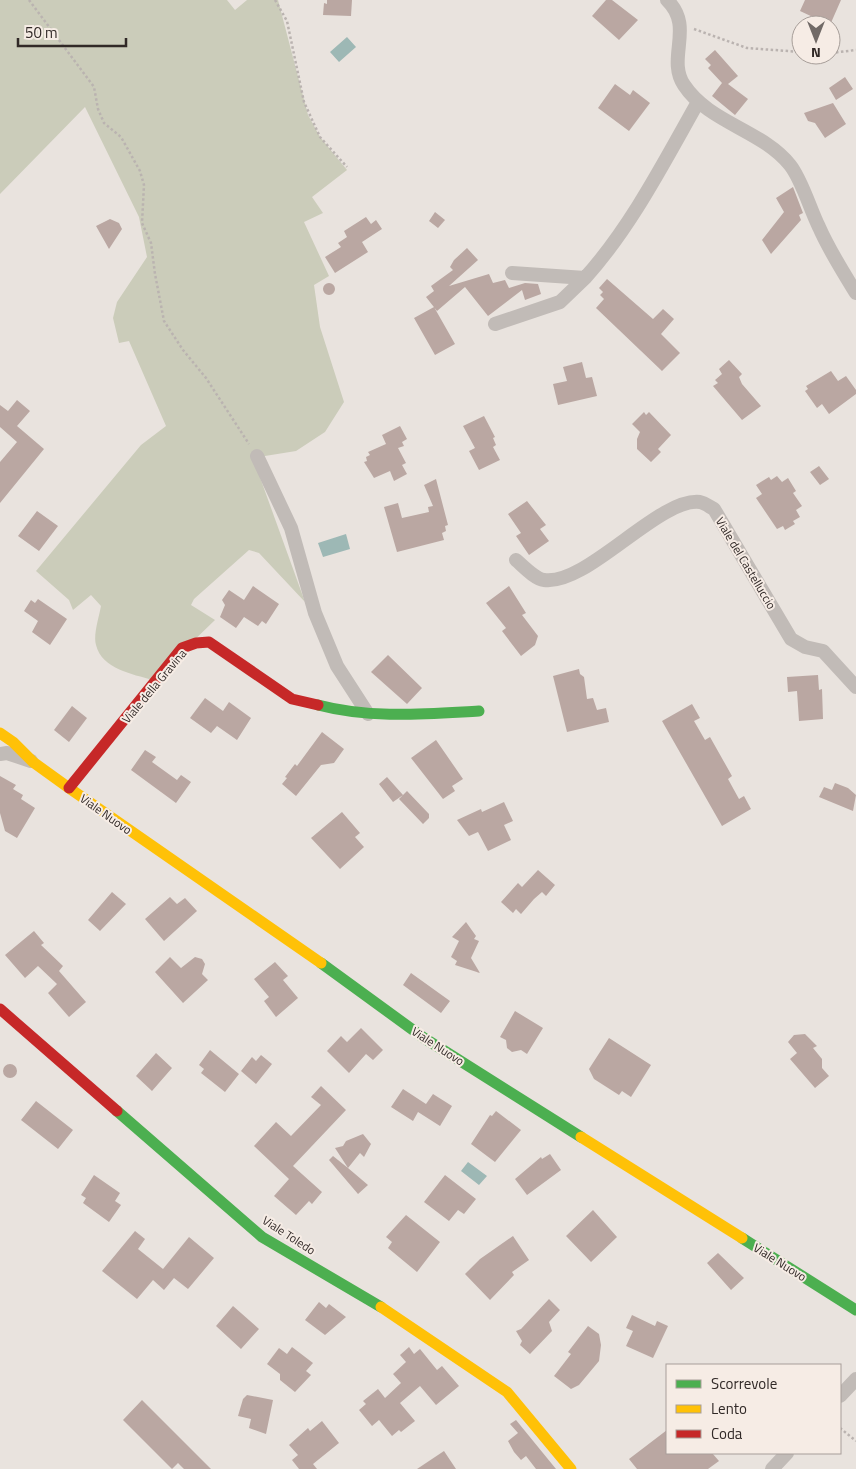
<svg xmlns="http://www.w3.org/2000/svg" width="856" height="1469" viewBox="0 0 856 1469" font-family="'Titillium Web',sans-serif">
	<style>
		.green { fill: #cbccba }
		.water { fill: #9db8b5 }
		.building { fill: #baa7a2 }
		.lines { fill: none; stroke-linecap: round; stroke-linejoin: round }
		.path { stroke: #bab3b0; stroke-width: 2.5; stroke-dasharray: 2.5 2.5; stroke-linecap: butt }
		.street { stroke: #c1bbb7; stroke-width: 14 }
		.fast { stroke: #4caf50; stroke-width: 11 }
		.slow { stroke: #ffc107; stroke-width: 11 }
		.jam { stroke: #c62828; stroke-width: 11 }
		.labels { text-anchor: middle; dominant-baseline: central; stroke-width: 4; stroke-linejoin: round; paint-order: stroke }
		.street-label { font-size: 12px; fill: #312927; stroke: #f6ece5 }
	</style>
	<rect width="100%" height="100%" fill="#e9e3de"/>
	<path class="green" d="M0,0h227l8,10 12,-10h31l30,115 12,22 27,33 -35,27 11,16 -19,9 25,54 -15,9 6,42 24,75 -19,30 -29,19 -43,7 52,144 -46,-49 -10,-3 -55,49 -3,6 24,15 -62,60c-21,-6 -51,-11 -57,-35 -3,-10 3,-28 5,-39l-10,-11 -18,15 -4,-10 -33,-29 105,-126 25,-19 -37,-85 -10,2 -6,-25 4,-16 30,-45 -8,-40 -54,-110 -85,87z"/>
	<path class="water" d="M347,37l9,10 -17,15 -9,-10z
		M346,534l4,15 -27,8 -5,-14z
		M468,1162l19,14 -8,9 -18,-14z"/>
	<path class="building" d="M327,0h25l-1,16 -28,-1 1,-12 3,1z
		M606,0h6l26,20 -19,20 -27,-24z
		M805,0h36l-11,25 -30,-14z
		M715,50l23,26 -10,8 20,15 -13,16 -23,-19 10,-13 -14,-15 3,-3 -6,-6z
		M845,77l8,12 -17,11 -7,-12z
		M615,84l15,11 3,-5 17,13 -21,28 -31,-23z
		M833,103l13,21 -21,14 -10,-15 -7,-2 -4,-8z
		M793,187l10,26 -4,2 2,5 -30,34 -9,-14 22,-28 -8,-14z
		M435,212l10,8 -7,8 -9,-7z
		M366,217l5,7 5,-4 6,9 -20,13 6,10 -33,21 -10,-16 16,-10 -3,-4 9,-6 -3,-6z
		M110,219l9,4 3,6 -13,20 -13,-23z
		M467,248l11,12 -29,26 40,-12 4,9 12,-3 4,8 16,-5 13,1 3,10 -16,6 -3,-10 -34,26 -23,-29 -28,24 -11,-14 8,-6 -3,-5 22,-16 -3,-3 4,-7z
		M607,279l46,40 10,-10 11,10 -13,15 19,19 -18,18 -66,-63 8,-9 -4,-4 3,-3 -4,-4z
		M323 289a6 6 0 1 1 12 0a6 6 0 1 1-12 0Z
		M434,307l21,37 -20,11 -21,-37z
		M729,360l13,14 -3,3 3,7 19,22 -19,14 -29,-34 5,-3 -3,-3 7,-6 -3,-5z
		M582,362l4,16 6,-1 5,19 -39,9 -5,-21 14,-3 -4,-14z
		M831,371l7,10 8,-5 10,14v4l-27,20 -7,-10 -5,4 -12,-17 3,-2 -2,-3z
		M17,400l13,11 -13,15 27,23 -44,54v-41l17,-20 -17,-15v-22l8,6z
		M644,412l2,3 3,-3 22,23 -13,14 3,3 -10,10 -14,-13v-10l3,-7 -8,-8z
		M484,416l11,21 -2,1 3,7 -3,2 7,13 -21,10 -10,-19 6,-3 -12,-22z
		M400,426l7,13 -5,3 2,4 -6,2 8,15 -4,2 5,9 -13,7 -4,-10 -16,7 -10,-16 3,-1 -1,-4 4,-2 -2,-3 18,-8 -4,-9z
		M819,466l10,13 -9,6 -10,-13z
		M777,476l5,6 6,-4 8,13 -3,2 9,13 -6,4 4,7 -7,4 2,3 -10,6 -2,-4 -6,3 -21,-31 6,-4 -6,-9 13,-8 2,3z
		M436,479l12,46 -3,1 1,5 -4,2 2,7 -47,12 -13,-45 14,-4 4,15 27,-6 -1,-5 5,-1 -9,-21z
		M527,501l19,24 -6,4 9,12 -20,14 -13,-19 5,-3 -13,-19z
		M37,511l21,15 -19,25 -21,-15z
		M253,586l26,18 -13,20 -4,-3 -4,5 -14,-9 -8,11 -16,-11 5,-12 -3,-5 7,-10 15,10z
		M509,586l17,27 -4,2 16,21 -3,9 -14,11 -19,-25 4,-3 -20,-25z
		M38,599l29,20 -17,26 -18,-13 6,-11 -14,-10 7,-11 4,3z
		M388,655l34,33 -15,16 -36,-32z
		M579,669l1,5 4,3 3,22 6,-1 4,12 9,-2 3,14 -42,10 -14,-56z
		M818,675l1,15 3,-1 1,30 -24,2 -2,-30 -9,1 -1,-15z
		M205,698l18,13 6,-9 22,16 -14,22 -20,-14 -6,7 -21,-15z
		M692,704l8,14 -6,3 11,19 5,-3 22,39 -4,3 11,20 5,-3 7,13 -29,17 -60,-105z
		M72,706l15,12 -18,24 -15,-12z
		M322,732l22,17 -10,14 -13,2 -25,31 -14,-12 5,-6 -2,-1 10,-13 2,2z
		M436,740l27,39 -11,7 3,5 -12,8 -32,-41z
		M145,750l11,7 -4,5 25,18 4,-5 10,7 -15,21 -45,-33z
		M0,776l16,9 -3,4 10,6 -2,4 14,9 -18,30 -12,-7 -5,-18z
		M387,777l16,18 -10,7 -14,-18z
		M835,783l13,5 8,7 -3,16 -34,-14 5,-10 8,3z
		M407,791l22,23v4l-6,6 -24,-25z
		M504,802l9,19 -9,4 7,15 -23,11 -10,-19 -9,4 -12,-16 24,-11 1,3z
		M342,812l18,21 -5,4 9,10 -24,22 -29,-31z
		M538,870l17,15 -9,11 -4,-4 -8,7 -13,15 -5,-5 -3,4 -12,-11 17,-19 4,4z
		M112,892l14,12 -26,27 -12,-11z
		M170,897l7,7 8,-6 12,13 -33,30 -19,-22z
		M466,922l10,14 -2,3 5,2 -8,17 9,15 -25,-8 2,-4 -6,-4 8,-16 -7,-4z
		M34,931l10,12 -3,2 22,21 -4,5 27,31 -17,15 -21,-24 9,-9 -19,-18 -13,12 -20,-23z
		M170,957l11,11 14,-11 7,2 3,5 -3,10 6,6 -25,23 -28,-31z
		M275,962l13,14 -5,4 15,18 -22,19 -12,-16 5,-4 -15,-18z
		M411,973l39,28 -9,12 -38,-28z
		M515,1011l28,17 -16,26 -6,-4 -9,2 -5,-4 -1,-8 -6,-3z
		M361,1028l22,22 -10,10 -7,-6 -17,19 -22,-22 14,-15 6,6z
		M805,1034l12,12 -4,2 9,11v9l7,8 -14,12 -25,-29 7,-6 -9,-11 6,-7z
		M609,1038l42,27 -20,32 -9,-6 -3,4 -25,-16 -5,-10z
		M210,1050l29,24 -14,18 -24,-19 3,-4 -5,-4z
		M156,1053l16,15 -20,23 -16,-15z
		M261,1055l11,9 -16,20 -15,-13 11,-14 4,4z
		M3 1071a7 7 0 1 1 14 0a7 7 0 1 1-14 0Z
		M321,1086l25,24 -53,56 29,26 -10,12 -3,-3 -13,14 -22,-19 15,-17 -35,-33 22,-24 15,14 30,-31 -10,-8z
		M403,1089l23,15 7,-10 19,12 -12,20 -22,-14 -5,9 -22,-14z
		M36,1101l37,29 -15,19 -37,-29z
		M496,1111l25,19 -26,32 -24,-18 19,-29 2,1z
		M363,1134l8,10 -7,13 -4,-4 -12,15 20,17 -10,9 -29,-34 4,-4 15,12 -13,-20 8,-2 3,-5z
		M550,1154l11,16 -34,25 -12,-16 26,-22 1,2z
		M94,1175l26,18 -5,8 6,4 -12,17 -26,-19 3,-5 -5,-3z
		M445,1175l31,24 -12,15 -6,-4 -9,11 -25,-19z
		M593,1210l24,27 -26,25 -25,-26z
		M406,1215l34,27 -23,30 -29,-24 4,-6 -6,-5z
		M135,1231l10,8 -7,10 25,20 26,-32 25,21 -26,31 -14,-11 -10,12 -11,-10 -16,19 -35,-28z
		M513,1236l16,24 -17,12 2,3 -24,25 -25,-26 15,-15z
		M718,1253l26,25 -13,12 -24,-27z
		M549,1299l11,11 -11,12 3,9 -22,23 -10,-9 2,-4 -6,-10 5,-2z
		M319,1302l7,6 3,-4 17,13 -21,18 -20,-15z
		M233,1306l26,23 -18,20 -25,-23z
		M632,1315l23,11 2,-5 11,5 -15,32 -27,-12 7,-15 -7,-3z
		M588,1326l11,8 2,11 -2,16 -20,24 -8,4 -17,-13 17,-22 -3,-2z
		M292,1347l21,16 -7,8 5,4 -16,17 -15,-12v-6l-13,-10 12,-16 8,6z
		M409,1347l5,7 6,-5 17,21 5,-4 17,20 -23,19 -16,-19 -20,17 15,18 -14,11 -2,-2 -7,6 -13,-16 -7,6 -13,-16 7,-6 -3,-3 15,-12 7,9 16,-15 -8,-9 13,-12 -6,-7z
		M247,1395l26,5 -7,34 -17,-6 2,-9 -13,-3 5,-17z
		M142,1400l69,69h-27l-6,-6 -6,6 -49,-49z
		M516,1420l40,49h-20l-10,-13 -5,4 -7,-8 -6,-11 10,-8 -8,-9z
		M322,1421l17,22 -26,21 4,5h-18l-7,-9 6,-5 -9,-10 19,-17 2,3z
		M667,1430v23h45l7,8 -11,8h-71l-8,-10z
		M444,1451l12,18h-39z"/>
	<g class="lines">
		<path class="path" d="M29,0l65,87 4,22 6,14 17,14 19,34 4,14 -2,38 9,20 4,31 9,47 19,29 23,28 43,66
			M275,0l12,21 17,81 16,35 27,30
			M694,29l53,19 54,4
			M831,53l25,-3
			M840,1428l16,13"/>
		<path class="street" d="M667,0c28,27 -1,58 17,85 25,38 78,45 106,80 12,15 20,44 29,62 10,23 24,45 37,66
			M512,273l73,5c46,-51 79,-116 113,-176
			M495,324l65,-22 25,-24
			M257,456l34,72 24,85 22,53 31,48
			M516,560c7,6 19,19 28,20 43,6 115,-83 156,-78 5,1 10,5 14,7l77,130 14,8 18,4 33,36
			M0,754l7,-1 24,8
			M840,1396l16,-17
			M772,1469l15,-16"/>
		<path class="fast" d="M318,705c53,14 106,9 161,6
			M321,963l103,75 157,99
			M117,1111l145,126 119,70
			M742,1238l114,72"/>
		<path class="slow" d="M0,733l13,9 20,20 36,26 252,175
			M581,1137l161,101
			M381,1307l126,85 64,77"/>
		<path class="jam" d="M69,788l113,-140 14,-5 13,-1 83,57 26,6
			M0,1009l117,102"/>
	</g>
	<g class="labels">
		<g class="street-label">
			<text transform="translate(746 563) rotate(59)">Viale del Castelluccio</text>
			<text transform="translate(154 686) rotate(-50)">Viale della Gravina</text>
			<text transform="translate(106 814) rotate(35)">Viale Nuovo</text>
			<text transform="translate(438 1046) rotate(33)">Viale Nuovo</text>
			<text transform="translate(289 1235) rotate(33)">Viale Toledo</text>
			<text transform="translate(780 1262) rotate(32)">Viale Nuovo</text>
		</g>
	</g>
	<rect x="666" y="1364" width="175" height="90" fill="#f6ece5" stroke="#a79e99"/>
	<rect x="676" y="1380" width="25" height="8" fill="#4caf50" stroke="#a79e99"/>
	<text x="711" y="1389" font-size="15" fill="#312927">Scorrevole</text>
	<rect x="676" y="1405" width="25" height="8" fill="#ffc107" stroke="#a79e99"/>
	<text x="711" y="1414" font-size="15" fill="#312927">Lento</text>
	<rect x="676" y="1430" width="25" height="8" fill="#c62828" stroke="#a79e99"/>
	<text x="711" y="1439" font-size="15" fill="#312927">Coda</text>
	<g transform="translate(816 40) rotate(180)"><circle r="24" fill="#f6ece5" stroke="#a79e99"/>
	<path d="M0-4L9 19L0 12L-9 19Z" fill="#716a67"/>
	<text y="-8" font-size="14" font-weight="bold" text-anchor="middle" fill="#312927">N</text>
	</g>
	<path d="M18 38v8h108v-8" fill="none" stroke="#312927" stroke-width="2.5"/>
	<text x="25" y="38" font-size="15" fill="#312927" stroke="#f6ece5" stroke-width="4" paint-order="stroke">50 m</text>
</svg>
